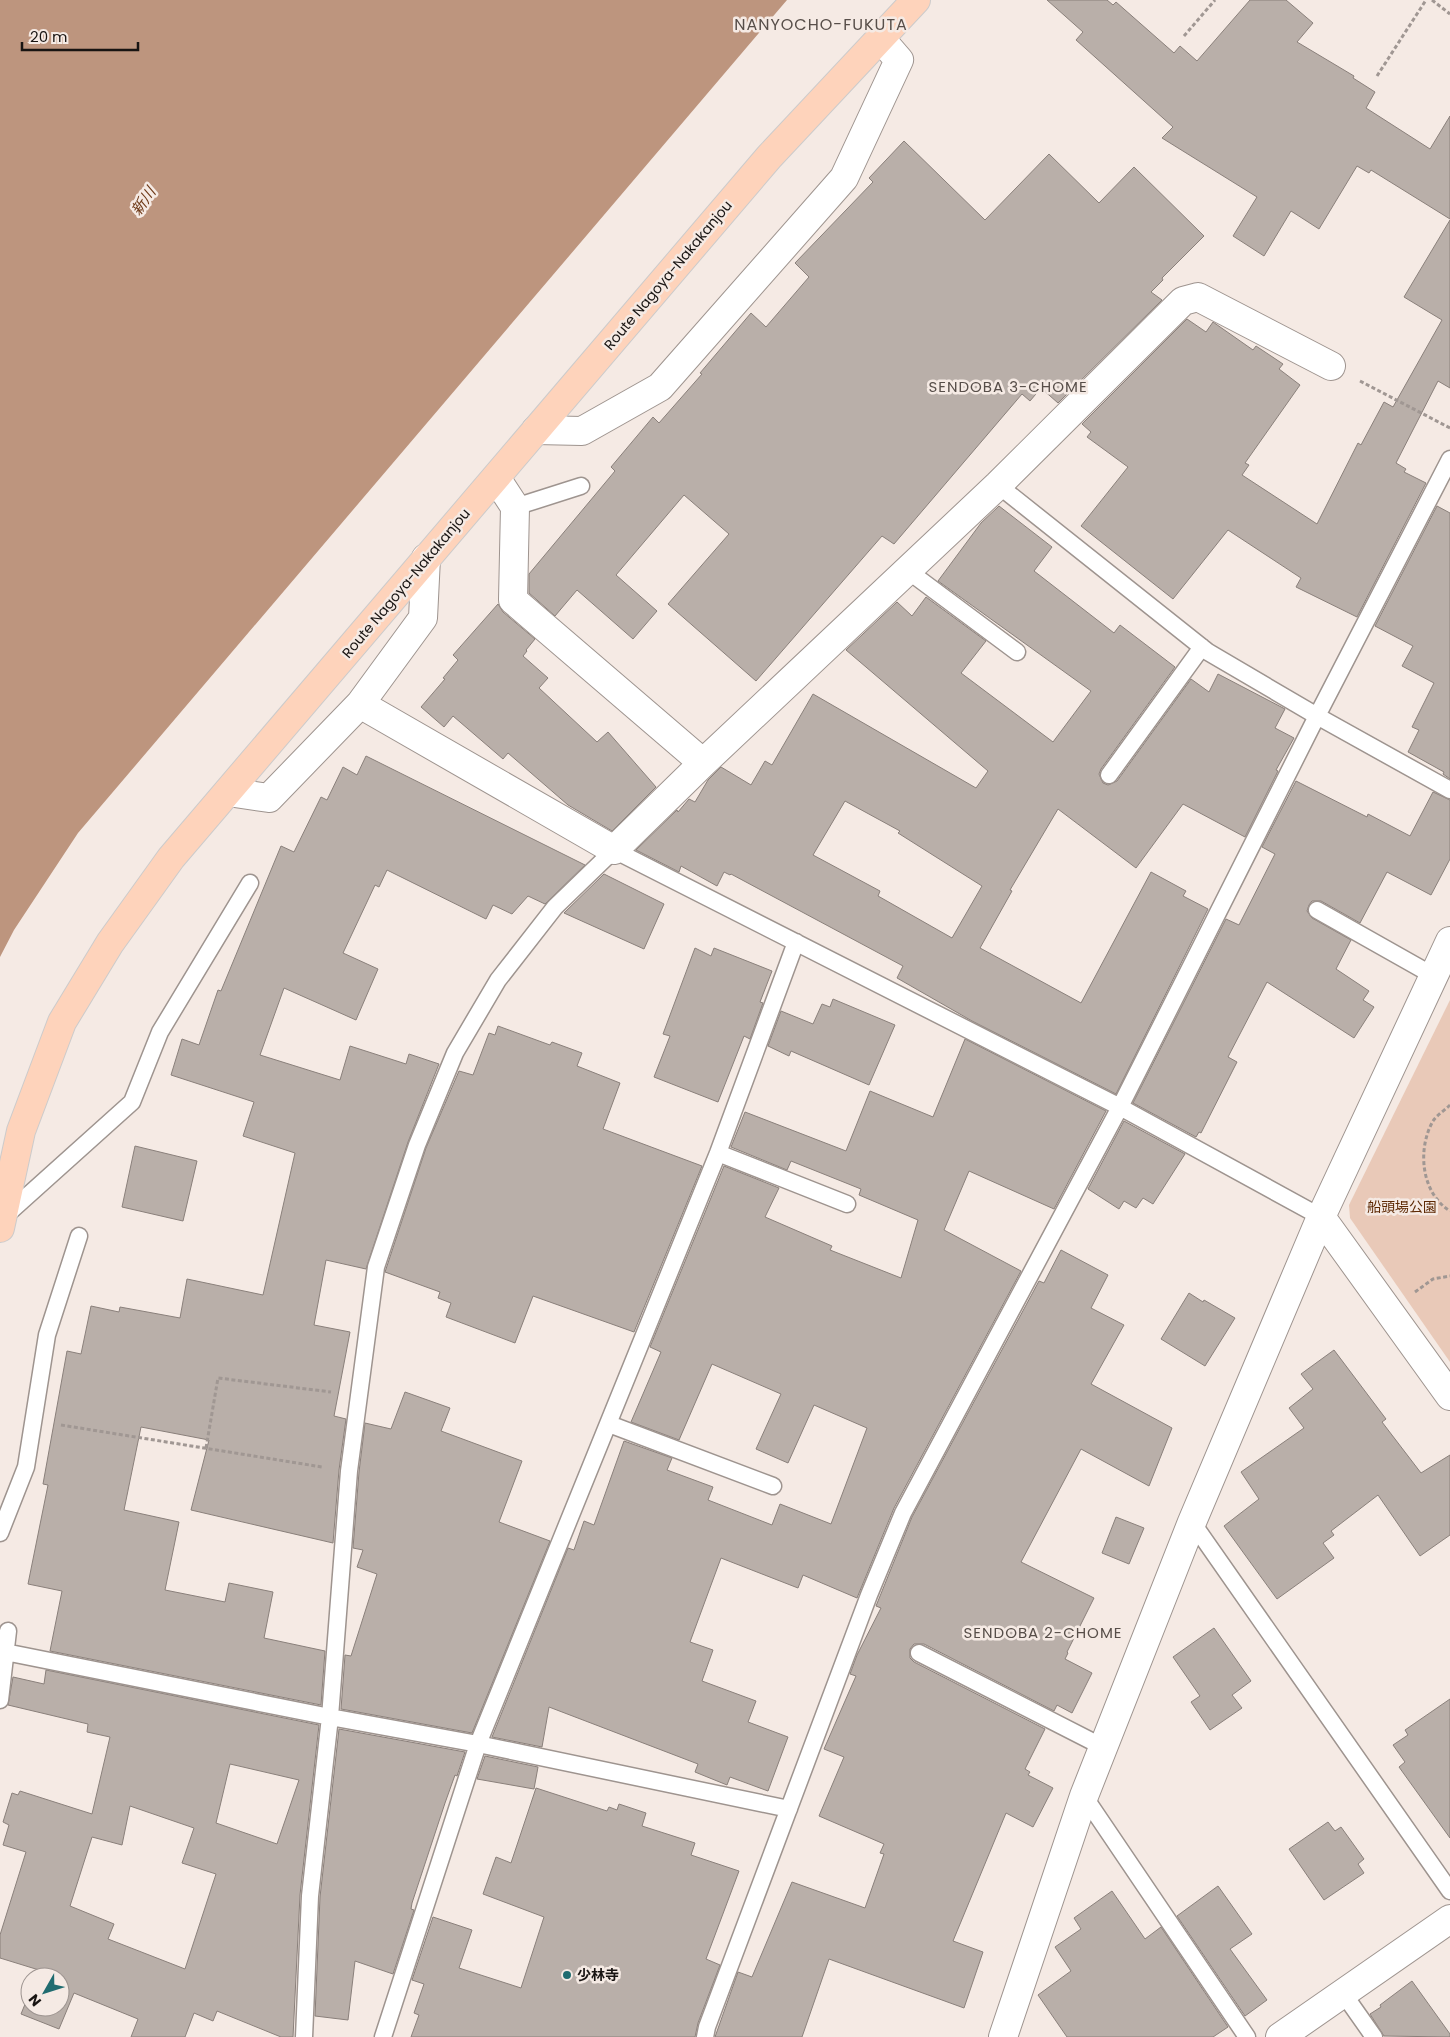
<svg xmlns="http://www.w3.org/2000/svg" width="1450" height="2037" viewBox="0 0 1450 2037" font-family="Poppins,'Noto Sans JP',sans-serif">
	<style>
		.green { fill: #e9c9b8 }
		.water { fill: #bd957e }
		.building { fill: #b9afa9; stroke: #8a807b; fill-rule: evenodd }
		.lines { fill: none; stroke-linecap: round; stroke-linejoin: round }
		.lane-casing { stroke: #9e948f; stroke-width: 19 }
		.street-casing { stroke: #9e948f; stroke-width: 30 }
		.primary-casing { stroke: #cccbcb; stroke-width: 30 }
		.path { stroke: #a09793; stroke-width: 3; stroke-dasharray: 4 2.5; stroke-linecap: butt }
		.lane { stroke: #fff; stroke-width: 16 }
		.street { stroke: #fff; stroke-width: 28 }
		.primary { stroke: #fed3bb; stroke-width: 28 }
		.poi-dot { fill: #206c70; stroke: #f5eae4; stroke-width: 2 }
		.labels { text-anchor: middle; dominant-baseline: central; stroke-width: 5; stroke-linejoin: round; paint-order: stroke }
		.street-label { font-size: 14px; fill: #181412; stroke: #f5eae4 }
		.park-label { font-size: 14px; fill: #5e2a05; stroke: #f5eae4 }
		.poi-label { font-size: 14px; font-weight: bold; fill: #181412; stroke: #f5eae4; text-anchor: start }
		.water-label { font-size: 15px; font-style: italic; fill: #6f3a18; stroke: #f5eae4 }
		.neighbourhood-label { font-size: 15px; letter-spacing: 1px; fill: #574e49; stroke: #f5eae4 }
		.quarter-label { font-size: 16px; letter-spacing: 1px; fill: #574e49; stroke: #f5eae4 }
	</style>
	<rect width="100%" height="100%" fill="#f5eae4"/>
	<path class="green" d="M1450,1000v362l-100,-144 -1,-13z"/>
	<path class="water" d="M0,0h787l-709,833 -64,97 -14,27z"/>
	<path class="building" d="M1047,0h60l6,5 3,-3 58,51 6,-7 17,15 53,-61h36l27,23 -16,19 57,34 -1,2 22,14 -9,16 64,41 20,-33v103l-79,-49 -2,3 -12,-7 -38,63 -28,-18 -27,45 -31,-20 24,-39 -95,-59 11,-11 -97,-87 7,-8z
		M904,141l81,79 64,-66 50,49 35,-36 70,69 -42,42 1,2 -12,12 11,8 -104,103 -17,-15 -11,13 -8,-7 -128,150 -12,-8 -126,145 -88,-77 61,-70 -45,-39 -68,80 41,36 -24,28 -56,-49 -22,26 -26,-23v-19l86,-103 -4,-4 42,-50 6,6 43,-49 -2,-1 51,-60 15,14 43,-50 -14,-14 78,-81 -4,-4z
		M1450,220v168l-12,-7 -42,82 10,6 -2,3 22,11 -69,134 -61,-30 5,-9 -73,-48 -55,69 -92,-73 47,-59 -41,-30 4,-5 -9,-8 105,-105 19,13 7,-10 40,28 3,-4 27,18 -4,5 21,16 -55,78 4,2 -7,10 75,49 41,-81 3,2 23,-43 9,5 49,-87 -38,-23z
		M999,506l53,41 -18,24 80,62 6,-8 55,42 -74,102 -2,5 4,9 5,2 9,-4 74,-102 18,13 9,-18 67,35 -10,19 19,10 -18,32 2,1 -33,66 -62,-33 -47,64 -78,-59 -48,81 2,1 -32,57 101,55 70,-131 35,19 -3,5 25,13 -92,185 -144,-73 -75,-43 6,-12 -172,-92 -1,1 -6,-3 -7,14 -36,-20 -2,6 -43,-22 41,-40 1,2 11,-13 6,3 13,-22 13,-13 30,18 14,-24 7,4 41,-71 163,94 12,-17 -142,-121 51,-48 15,14 14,-19 60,44 -25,32 92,69 38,-51 -153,-110 43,-58zM845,801l55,30 -2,2 84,53 -30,52 -74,-42 2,-5 -67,-36z
		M1437,506l13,7v266l-7,-5 1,-2 -36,-20 11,-22 -7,-3 22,-44 -32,-17 11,-20 -38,-20z
		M498,604l5,8 32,27 -9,11 1,1 -4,5 25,22 -9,10 58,54 11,-10 48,55 -44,44 -44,-26 -60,-52 -5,6 -50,-43 -9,11 -23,-20 24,-28 -2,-1 15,-18 -5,-5z
		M366,756l219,109 -40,39 -17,-8 -16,18 -19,-9 -7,14 -99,-49 -8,17 -4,-2 -32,68 35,16 -22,51 -72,-32 -24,67 80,25 10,-34 56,18 3,-10 30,10 -31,78 -42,127 -40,-9 -12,65 36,7 -16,84 12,3 -7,51 -6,73 -142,-33 18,-70 -68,-13 -17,83 55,12 -14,68 60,12 4,-19 44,9 -9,46 61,13 -4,54 -271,-54 12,-60 -34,-7 20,-99 -5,-1 24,-133 14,3 10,-48 28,6 1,-5 60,11 7,-39 76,16 32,-142 -52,-17 11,-34 -83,-27 11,-36 17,6 19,-55 3,1 60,-145 13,6 27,-55 6,3 16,-33 14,8z
		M1296,781l71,36 1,-3 42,22 23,-44 17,8v59l-19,36 -44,-23 -27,51 -39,-22h-9l-3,4 -2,6 5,7 39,22 -15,29 33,22 -6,9 11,7 -20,31 -87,-56 -39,75 9,5 -36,71 -2,-1 -3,5 -63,-34 93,-184 13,6 36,-71 -13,-7z
		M604,874l60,30 -20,45 -80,-36z
		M695,948l16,8 3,-8 58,23 -12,31 3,1 -13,36 -6,-3 -26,66 -64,-25 16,-41 -7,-2z
		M833,999l62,26 -26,60 -78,-34 -2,5 -21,-10 13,-35 32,13 9,-20 8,3z
		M498,1026l52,19 2,-3 30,11 -5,13 43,17 -17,46 99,37 -68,166 -101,-36 -18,47 -69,-26 5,-14 -13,-5 2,-6 -55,-20 41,-124 33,-77 14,4 16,-42 6,2z
		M965,1039l141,72 -52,98 -85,-38 -25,59 77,41 -127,237 -37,90 -54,-23 -5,13 -77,-30 -31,84 23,8 -11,31 54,20 -8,21 40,15 -20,54 -38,-14 -3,8 -32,-13 3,-8 -149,-57 -7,40 -50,-10 76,-189 6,2 10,-29 10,4 30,-84 48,17 -5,12 46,17 -5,13 64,25 8,-21 51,20 36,-96 -53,-23 -26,58 -32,-14 25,-55 -69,-30 -33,76 -48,-18 30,-70 -11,-5 74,-181 55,22 -14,29 67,29 -2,4 71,28 17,-58 -59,-25 2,-6 -70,-28 -4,9 -56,-23 14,-35 101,39 24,-60 63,26z
		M1124,1121l61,33 -32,50 -10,-6 -7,10 -12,-7 -5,8 -31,-20z
		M135,1146l62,15 -14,60 -61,-14z
		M1061,1250l47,25 -17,33 33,17 -33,59 81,44 -23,58 -68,-37 -60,113 73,36 -27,54 1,1 -3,6 27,14 -20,40 -15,-8 -3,6 -130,-67h-10l-4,5v9l4,4 131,67 -20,40 5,3 -2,3 25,13 -20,39 -27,-14 -53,128 30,11 -19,56 -135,-49 -27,78h-87l23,-65 14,5 40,-95 73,26 19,-54 -4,-1 4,-9 -65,-28 25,-59 -20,-8 32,-73 -6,-2 7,-19 24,-47 -5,-2 36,-89 127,-236 5,2z
		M1189,1293l14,9 1,-2 31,18 -30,48 -44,-27z
		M1334,1350l52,69 -4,3 39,51 29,-18v80l-30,21 -42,-61 -47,36 3,4 -11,8 11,15 -57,41 -53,-73 35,-27 -18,-27 63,-44 -15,-20 24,-19 -12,-15z
		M405,1392l45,16 -9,23 81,30 -23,61 51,19 -78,192 -131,-24 4,-54 6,1 26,-82 -20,-7 6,-17 -10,-2 6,-76 6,-49 26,6z
		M1116,1517l28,11 -15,36 -27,-11z
		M1214,1628l37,53 -19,14 10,13 -32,22 -19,-28 9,-6 -27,-39z
		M46,1670l273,55 -19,170 -7,142h-12l-64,-26 -4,10 -19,-8 -9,24h-54l7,-18 -64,-26 -15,36 -38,-15 9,-22v15h30v-30h-24l3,-7 -39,-12v-23l26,-83 -23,-7 6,-20 -6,-3 9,-29 6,2 2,-4 72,23 18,-77 -23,-5 1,-8 -80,-19 5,-28 31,7zM230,1764l69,16 -22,64 -61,-21zM130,1806l64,22 -12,35 34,11 -31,95 -77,-30 6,-15 -44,-18 22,-69 30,8z
		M1450,1699v139l-51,-71 6,-5 -12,-17 15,-10 -3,-5z
		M339,1729l126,23 -8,24 -2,-1 -10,28 -33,100 -1,6 3,1 -21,64 -38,-13 -7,59 -33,-4 5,-119z
		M485,1756l53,11 -4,22 -57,-10z
		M536,1788l71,23 2,-4 8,3 2,-6 27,9 -4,13 53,17 -4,12 48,16 -33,88 14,6 -22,58 -3,14h-284l8,-22 -5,-2 10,-29 -12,-4 21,-63 39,13 -13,38 62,20 23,-71 -61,-23 13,-37 15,6z
		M1328,1822l7,9 6,-4 23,32 -6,5 6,9 -40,27 -35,-51z
		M1218,1886l34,48 -22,15 37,51 -22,16 -68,-100z
		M1112,1891l33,48 16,-12 67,100 -15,10h-146l-29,-42 33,-24 -16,-24 26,-18 -7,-11z
		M1412,1981l38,53v3l-66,-1 -14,-22 11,-7 -1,-2z"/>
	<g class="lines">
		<g class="lane-casing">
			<path id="lane" d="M998,485l210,167 109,64 133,74
				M515,507l66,-21
				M907,570l110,82
				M1109,775l93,-128
				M1317,910l117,66
				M718,1153l129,51
				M4,1217l128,-115 28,-70 90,-149
				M609,1424l164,62
				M1192,1522l258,369
				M0,1533l26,-66 21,-132 32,-99
				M5,1652l325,65 148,27 311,65
				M919,1653l184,94
				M0,1700l8,-69
				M1084,1796l163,241
				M1343,1993l31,44
				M304,2037l6,-141 20,-179 19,-246 27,-204 41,-122 38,-92 43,-73 57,-73 59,-57 506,257 201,110
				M383,2037l95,-293 240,-591 78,-211
				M705,2037l2,-10 162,-432 34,-82 217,-406 197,-391 133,-257"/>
		</g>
		<g class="street-casing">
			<path id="street" d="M536,430l46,1 78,-44 184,-209 55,-118 -19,-22
				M496,478l19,29 -2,93 190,163
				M360,704l63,-86 3,-60
				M228,792l41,6 91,-94 254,146 89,-87 295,-278 185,-184 15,-4 133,69
				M1321,1217l129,179
				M1003,2037l81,-241 108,-274 129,-305 129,-276
				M1280,2037l170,-118"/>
		</g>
		<g class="primary-casing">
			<path id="primary" d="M0,1228l21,-97 41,-109 48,-79 61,-85 598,-701 147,-157"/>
		</g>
		<path class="path" d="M1432,0l18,14
			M1184,36l31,-36
			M1377,76l49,-76
			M1360,381l90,47
			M1450,1105c-5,5 -13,10 -17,16 -16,28 -12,72 17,90
			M1415,1292l18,-13 17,-3
			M61,1425l261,42
			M206,1448l12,-70 113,14"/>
		<use href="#lane" class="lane"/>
		<use href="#street" class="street"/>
		<use href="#primary" class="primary"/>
	</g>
	<circle class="poi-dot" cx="567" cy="1975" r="5"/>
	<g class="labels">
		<g class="street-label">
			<text transform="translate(668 275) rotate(-50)">Route Nagoya-Nakakanjou</text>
			<text transform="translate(406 583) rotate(-50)">Route Nagoya-Nakakanjou</text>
		</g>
		<g class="park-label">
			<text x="1402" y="1207">船頭場公園</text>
		</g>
		<g class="poi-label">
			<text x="577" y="1975">少林寺</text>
		</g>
		<g class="water-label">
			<text transform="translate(143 201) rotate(-55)">新川</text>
		</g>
		<g class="neighbourhood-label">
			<text x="1008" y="386">SENDOBA 3-CHOME</text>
			<text x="1043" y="1632">SENDOBA 2-CHOME</text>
		</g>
		<g class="quarter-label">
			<text x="821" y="24">NANYOCHO-FUKUTA</text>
		</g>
	</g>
	<g transform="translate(45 1992) rotate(231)"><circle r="24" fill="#f5eae4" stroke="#9d9490"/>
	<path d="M0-4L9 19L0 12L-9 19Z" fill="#206c70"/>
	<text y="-8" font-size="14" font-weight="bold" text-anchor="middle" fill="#181412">N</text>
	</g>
	<path d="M22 42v8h116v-8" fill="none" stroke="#181412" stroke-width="2.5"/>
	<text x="30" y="42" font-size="15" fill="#181412" stroke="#f5eae4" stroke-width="4" paint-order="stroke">20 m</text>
</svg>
